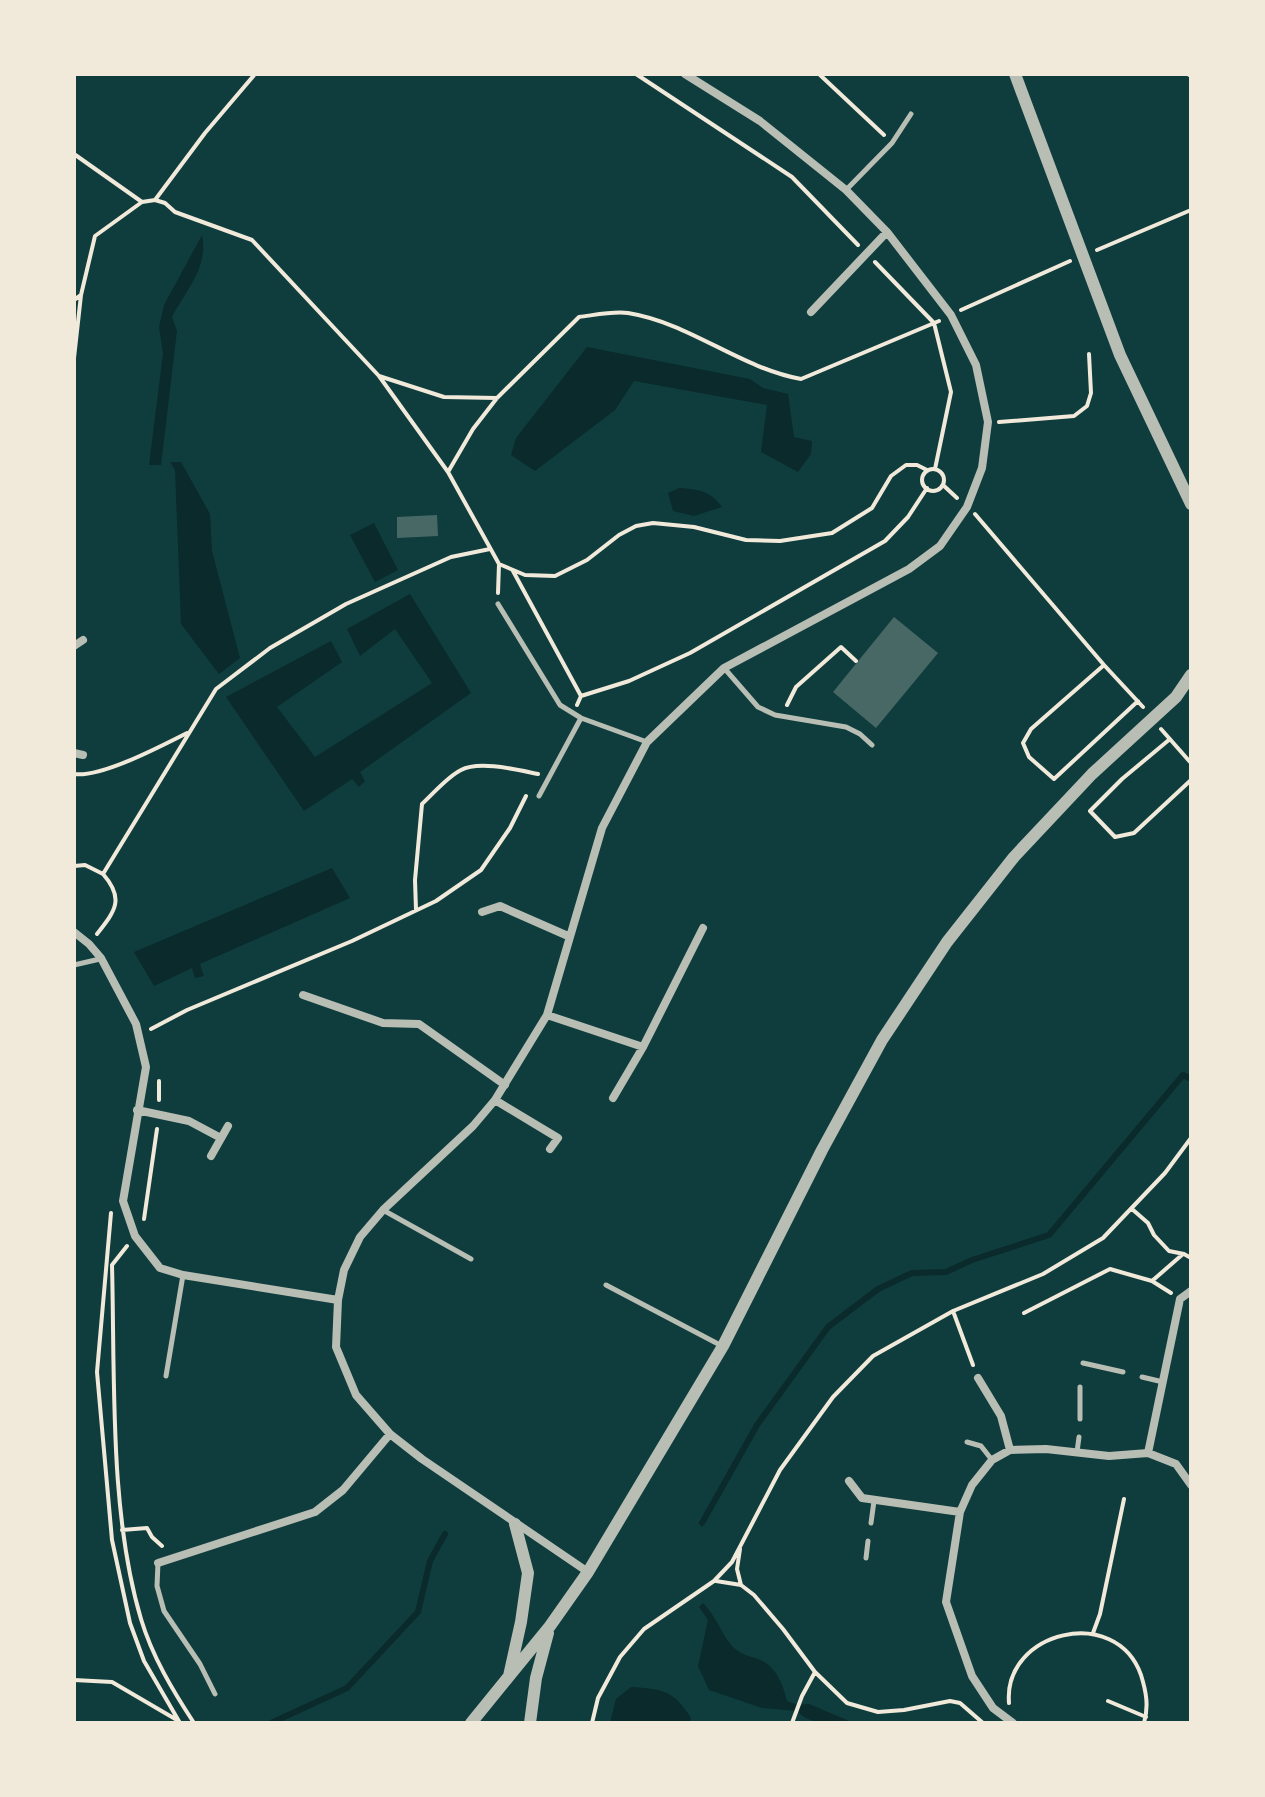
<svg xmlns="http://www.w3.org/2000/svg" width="1265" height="1797" viewBox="0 0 1265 1797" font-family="Manrope,sans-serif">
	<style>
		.water { fill: #0a2a2b }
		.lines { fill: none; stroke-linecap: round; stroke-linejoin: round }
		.stream { stroke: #0a2a2b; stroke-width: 6 }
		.building { fill: #486865 }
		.path { stroke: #f1e9da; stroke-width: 4 }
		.service { stroke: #b8beb3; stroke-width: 5 }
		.minor { stroke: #b8beb3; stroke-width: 8 }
		.tertiary { stroke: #b8beb3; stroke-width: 12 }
	</style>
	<rect width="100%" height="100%" fill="#0f3d3e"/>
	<path class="water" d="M202,235c7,32 -16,55 -30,82l5,14 -16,134h-12l14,-112 -4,-26 5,-22z
		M587,347l163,32 13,9 25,6 6,43 18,4 -1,13 -13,18 -37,-20 6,-47 -133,-24 -19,29 -80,61 -24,-16 5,-17z
		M170,462h11l29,52 2,37 28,107 -21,16 -38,-50 -6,-154z
		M679,488c19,1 32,3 43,19l-28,9 -21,-5 -5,-18z
		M374,523l24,47 -23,12 -25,-47z
		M410,594l61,99 -111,79 5,9 -6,6 -7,-8 -48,32 -78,-114 105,-56 11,21 -65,45 38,50 117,-74 -37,-54 -35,27 -13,-27z
		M332,868l18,30 -150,66 4,12 -9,2 -3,-10 -38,18 -20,-34z
		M703,1603c13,13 18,30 29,43 14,13 22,9 34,17 12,8 18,25 21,38l11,4 11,-1 45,19c-21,0 -42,4 -57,-12l-35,-3 -53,-18 -11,-24 10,-46 -9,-13z
		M631,1687c31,2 43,3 60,31l-2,5h-79l6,-24z"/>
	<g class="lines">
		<path class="stream" d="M702,1523l55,-98 71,-98 50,-38 34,-16 34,-1 26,-12 77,-25 134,-160 8,4
			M271,1723l76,-35 71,-76 12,-51 15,-27"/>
	</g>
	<path class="building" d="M437,515l1,21 -41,2v-21z
		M894,617l44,36 -62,75 -43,-36z"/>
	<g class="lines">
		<path class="path" d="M636,74l156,103 66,68
			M819,74l65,61
			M1188,74l3,2
			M74,154l68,48
			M155,200l10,3 10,9 77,28 127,136 69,96 51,92 26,11 30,1 32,-16 32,-25 17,-9 17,-3 41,4 52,13 34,1 52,-8 40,-25 19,-32 15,-11h11l10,5
			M1097,250l94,-40
			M875,262l59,61 17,69 -16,77
			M74,300l7,-5 14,-59 47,-34 13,-2 50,-67 50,-59
			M961,310l109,-49
			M74,358l7,-63
			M379,376l65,21 53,1
			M999,422l75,-6 13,-10 4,-13 -2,-39
			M922 480a11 11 0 1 1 22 0a11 11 0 1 1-22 0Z
			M448,472l25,-43 24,-31 82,-81c16,-2 34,-6 49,-4 62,10 112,55 173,66l138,-58
			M943,485l14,13
			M975,514l129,151 39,42
			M513,571l68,125
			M498,593l1,-29
			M1104,665l-73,64 -8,14 6,14 25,22 84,-78
			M577,705l4,-9 48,-15 61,-28 195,-112 23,-24 19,-29
			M787,705l9,-18 45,-40 15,14
			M1161,729l30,34
			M1170,739l-48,40 -32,32 25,26 19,-4 57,-53
			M74,774c27,4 87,-28 113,-41
			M74,866l11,-1 18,9
			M416,910l-1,-30 7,-76c12,-11 25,-27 39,-34 18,-10 57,0 77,4
			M97,934c18,-23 28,-35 6,-60l113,-185 54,-41 76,-44 105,-47 39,-8
			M151,1029l36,-19 165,-69 84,-40 45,-31 29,-42 16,-32
			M159,1081v19
			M1132,1209l16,14 6,12 15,16 15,3 7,4
			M111,1213l-14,159 15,168 18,83 14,38 36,62
			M144,1219l13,-90
			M127,1246l-15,19c3,112 -3,247 29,354 11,37 32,72 53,104
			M1152,1281l31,-27
			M953,1311l20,54
			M1024,1313l86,-44 42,12 19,12
			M122,1530l25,-2 5,9 10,9
			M740,1549l-3,20 4,16 13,10 29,34 32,43 32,31 31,9 26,-2 46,-9 10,2 23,20
			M716,1581l25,4
			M1093,1633l7,-19 24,-115
			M74,1680l38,2 65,38
			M1108,1701l38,16
			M1009,1703c-6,-72 107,-99 132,-28 5,16 8,31 3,48
			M592,1723l6,-25 22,-41 24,-28 70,-48 18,-19 48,-92 53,-73 40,-41 80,-45 90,-37 60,-36 62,-65 26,-35
			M792,1723l10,-27 13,-24"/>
		<path class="service" d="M846,190l46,-47 19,-29
			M498,604l62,101 21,13 66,24
			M725,669l33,38 17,8 71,12 14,7 12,11
			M539,796l42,-78
			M74,965l26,-6
			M383,1210l88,49
			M606,1285l116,61
			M1083,1363l40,9
			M166,1376l17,-101
			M1142,1377l21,5
			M1080,1387v32
			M967,1442l14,4 11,14
			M1077,1452l2,-15
			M871,1523l3,-22
			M866,1558l2,-17
			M158,1563l-1,23 7,25 36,53 15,30"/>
		<path class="minor" d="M811,312l76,-80
			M74,646l9,-6
			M74,753l9,2
			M482,912l18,-6 68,30
			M74,932l15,12 12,14 35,66 10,43 -23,134 12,35 25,32 23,7 155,25
			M303,995l80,28 36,1 86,61
			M547,1015l96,32 60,-119
			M613,1098l30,-51
			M495,1100l63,38 -8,11
			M137,1110l52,11 30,16
			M211,1156l17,-30
			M978,1378l23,38 9,34
			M1148,1453l32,-154 11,-8
			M849,1481l13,17 98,14
			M158,1563l157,-51 28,-22 47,-56
			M588,1572l-166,-113 -32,-25 -34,-39 -20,-48 2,-47 6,-30 16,-33 23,-27 90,-84 22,-26 52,-85 55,-187 45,-86 77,-74 185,-99 31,-23 27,-39 15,-39 6,-46 -12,-57 -25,-50 -64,-83 -41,-42 -86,-69 -75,-47
			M1013,1723l-20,-15 -21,-32 -26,-74 14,-90 12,-27 20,-25 18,-10 36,-1 63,7 39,-3 28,11 15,21"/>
		<path class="tertiary" d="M1015,74l105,281 71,149
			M509,1676l12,-54 7,-49 -13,-49
			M471,1723l79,-97 38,-54 135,-226 99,-196 60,-110 65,-98 67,-85 78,-83 84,-77 15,-22
			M530,1723l6,-45 12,-45"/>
	</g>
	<rect width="1265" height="1797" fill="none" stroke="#f1e9da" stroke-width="152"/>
</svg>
